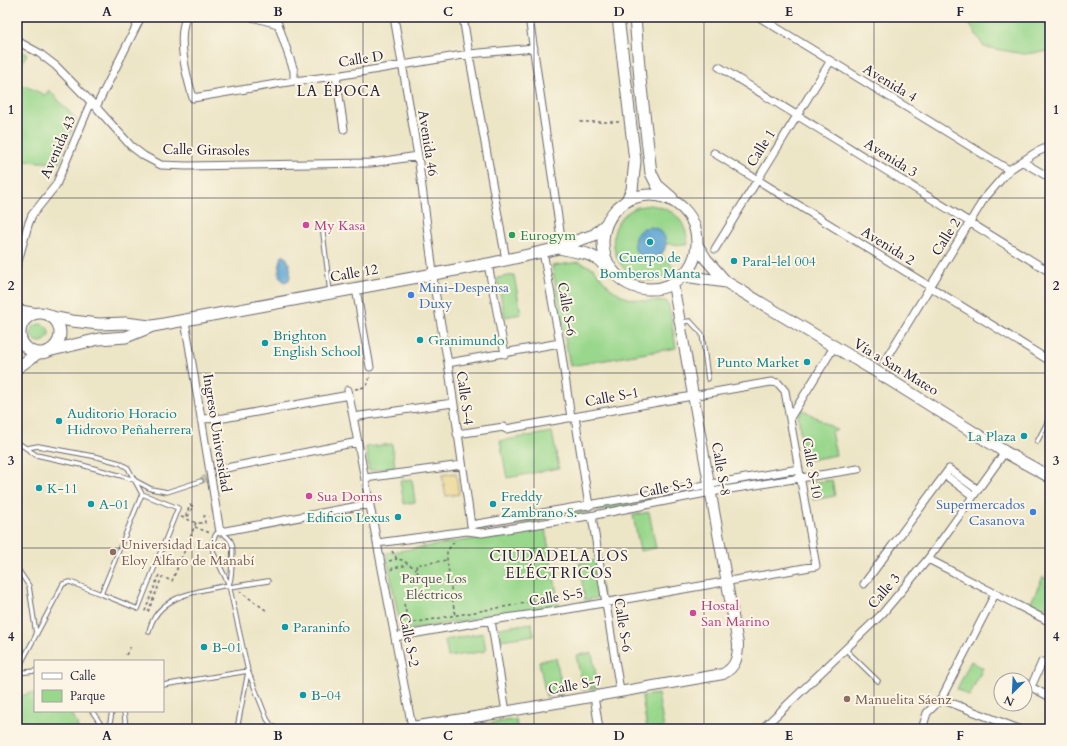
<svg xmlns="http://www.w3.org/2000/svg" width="1067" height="746" viewBox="0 0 1067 746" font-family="Cardo,serif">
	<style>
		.green { fill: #99d78c; stroke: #5e7c64 }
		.sand { fill: #eeda9e; stroke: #887e6c }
		.water { fill: #5ca3d2; stroke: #3f6286 }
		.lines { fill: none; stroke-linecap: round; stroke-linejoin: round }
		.street-tunnel { stroke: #c4beaa; stroke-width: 7; stroke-dasharray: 7 3.5; stroke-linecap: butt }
		.lane-casing { stroke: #69666c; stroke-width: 5.5 }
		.street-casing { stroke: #69666c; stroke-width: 9 }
		.secondary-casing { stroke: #69666c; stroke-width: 12 }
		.primary-casing { stroke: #69666c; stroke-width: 13 }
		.path { stroke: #69666c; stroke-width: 1.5; stroke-dasharray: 3 3; stroke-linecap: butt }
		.lane { stroke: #fff; stroke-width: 3.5 }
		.street { stroke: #fff; stroke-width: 7 }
		.secondary { stroke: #fff; stroke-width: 10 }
		.primary { stroke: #fff; stroke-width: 11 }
		.grid { fill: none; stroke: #22223b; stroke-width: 1; stroke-opacity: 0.55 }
		.hotel-dot { fill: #d1479c; stroke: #fcf5e5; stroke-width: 1.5 }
		.leisure-dot { fill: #2e9e5b; stroke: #fcf5e5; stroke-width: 1.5 }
		.culture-dot { fill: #0f9aa8; stroke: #fcf5e5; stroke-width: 1.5 }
		.shop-dot { fill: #3f7fe0; stroke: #fcf5e5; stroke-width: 1.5 }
		.education-dot { fill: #8d6e63; stroke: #fcf5e5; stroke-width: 1.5 }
		.labels { text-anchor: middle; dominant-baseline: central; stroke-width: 4; stroke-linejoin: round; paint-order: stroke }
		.street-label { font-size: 14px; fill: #22223b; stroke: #fcf5e5 }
		.hotel-label { font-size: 14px; fill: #b23c85; stroke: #fcf5e5; text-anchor: start }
		.leisure-label { font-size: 14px; fill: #27864d; stroke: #fcf5e5; text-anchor: start }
		.culture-label { font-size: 14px; fill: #0d838f; stroke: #fcf5e5; text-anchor: start }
		.shop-label { font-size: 14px; fill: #366cbe; stroke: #fcf5e5; text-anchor: start }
		.education-label { font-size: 14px; fill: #785e54; stroke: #fcf5e5; text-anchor: start }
		.park-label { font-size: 14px; fill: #465853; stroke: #fcf5e5 }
		.neighbourhood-label { font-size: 15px; letter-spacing: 1px; fill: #22223b; stroke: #fcf5e5 }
		.neatline { fill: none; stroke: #22223b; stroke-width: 1.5 }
		.grid-label { font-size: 13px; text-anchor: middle; font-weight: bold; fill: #22223b }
	</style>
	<rect width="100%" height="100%" fill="#fcf5e5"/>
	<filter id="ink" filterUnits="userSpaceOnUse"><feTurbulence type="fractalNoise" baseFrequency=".025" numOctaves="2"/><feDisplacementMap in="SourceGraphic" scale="8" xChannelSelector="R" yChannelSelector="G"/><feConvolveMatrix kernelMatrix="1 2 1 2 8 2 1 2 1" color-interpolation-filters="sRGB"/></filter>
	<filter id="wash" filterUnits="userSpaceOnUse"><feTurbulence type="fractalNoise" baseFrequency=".012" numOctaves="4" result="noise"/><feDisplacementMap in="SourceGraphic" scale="16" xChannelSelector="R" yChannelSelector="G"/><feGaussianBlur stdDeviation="0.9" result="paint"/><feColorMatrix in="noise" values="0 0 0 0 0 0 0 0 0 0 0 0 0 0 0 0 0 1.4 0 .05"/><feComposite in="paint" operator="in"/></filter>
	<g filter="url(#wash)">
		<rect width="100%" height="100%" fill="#ece5c6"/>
		<path class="green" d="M965,17h85v34l-26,3 -40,-7z
			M17,49l10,5 -10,18 2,11 26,12 4,-5 27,29 -17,44 -36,-2 -6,6z
			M650,205c25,4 36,15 38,40l-22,-1 -5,10 16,16c-54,39 -90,-45 -39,-63 4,-1 8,-1 12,-2z
			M579,262l14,6 18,21 16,9 18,3h21l3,5 7,42 -106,18 -18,-100z
			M514,275l7,39 -16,3 -8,-39z
			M31 333a9 9 0 1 1 18 0a9 9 0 1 1-18 0Z
			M802,409l35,21 -6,1 5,24 -32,6 -6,-45z
			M552,432l7,36 -52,10 -7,-37z
			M392,444l3,23 -26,4 -3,-24z
			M412,479l3,23 -11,2 -4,-23z
			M832,480l3,16 -22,4 -3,-17z
			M700,488l2,3 -104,20 -2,-1 1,-3z
			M588,509l2,2 -1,2 -109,17v-1l1,-2z
			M649,512l7,36 -16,3 -7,-36z
			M545,528l14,77 -158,26 -15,-78z
			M597,560l6,37 -18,3 -6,-37z
			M1043,577l7,4v26l-4,-1 -3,5 -13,-7z
			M532,623l2,12 -33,5 -2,-12z
			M483,633l3,18 -38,6 -3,-17z
			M592,653l6,34 -15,3 -7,-35z
			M556,658l7,35 -17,3 -7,-35z
			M971,661l12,7 -14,28 -12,-7z
			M31,693h4v18h34l8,12 1,6h-61v-32z
			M658,694l6,35h-17l-5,-33z
			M516,719l1,10h-59z"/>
		<path class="sand" d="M456,473l3,21 -13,2 -4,-21z"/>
		<path class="water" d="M634 243a16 16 0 1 1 32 0a16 16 0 1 1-32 0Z
			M282,256h3c5,6 7,16 4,24l-4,2c-9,-4 -6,-18 -3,-26z"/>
	</g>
	<g filter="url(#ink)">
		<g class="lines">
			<path class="street-tunnel" d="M201,481l20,-12"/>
			<g class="lane-casing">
				<path id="lane" d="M323,233l7,59
					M681,322l9,-1 12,13 6,45
					M17,442l19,13 46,10 40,11 12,4 17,9 16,3 34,-11
					M1037,442l13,-25
					M27,448l11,-2 60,11 22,6 8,5 14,26 36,14 -40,101 -37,-15 41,-100
					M17,568l12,18 7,48
					M229,585c3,-8 2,-12 3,-21 1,-15 4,-24 -12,-32l-4,2 -3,6v12l16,33 19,86 19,48 4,6 6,4
					M230,587l38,-6
					M149,632c7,-37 49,-41 80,-47
					M845,649l33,32
					M17,671l46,-87 7,-2 31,12
					M17,673l18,-2
					M163,685l85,-14
					M92,711l12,18
					M124,711l2,18
					M109,729l3,-18
					M237,729l11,-57
					M326,729l5,-1"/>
			</g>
			<g class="street-casing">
				<path id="street" d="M186,17c-9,24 0,57 7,81l101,-17 42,-5 133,-22 65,-6
					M252,17l26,7 16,47v10
					M394,17l24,139 14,108 2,22 14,77 23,162
					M463,17l6,37 37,206
					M529,17l32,221 -2,10
					M759,17l250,153
					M17,41l22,12 17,13 40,41 35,39 13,10 17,9 26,1 184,-3 47,-7
					M719,67l331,205
					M336,76l8,53
					M96,107l45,-90
					M714,153l336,208
					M1023,162l27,16
					M715,249l115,-187
					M543,252l17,91 11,75
					M488,264l17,90
					M17,265l11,-40 4,-10 24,-30 35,-83
					M356,289l14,78
					M185,321l35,211 149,-28
					M884,362l100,-163 25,-29 26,-17 15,-7
					M448,363l112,-20
					M348,390l64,337
					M353,417l100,-14
					M575,417l14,89
					M790,418l44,-71
					M201,419l23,-1 125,-23
					M221,469l137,-27
					M945,475l28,21
					M365,478l97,-13
					M592,516l28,175
					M471,525l328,-56
					M377,543l90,-12 15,2 113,-18 116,-23 147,-23
					M928,559l122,63
					M864,584l85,-115 29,21
					M995,594l-54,105 78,30
					M491,620l15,92
					M395,637l96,-17 66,-9 259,-45 -31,-175 -7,-8 -7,-1 -265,47 -2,-2 -47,7
					M1050,666l-8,-4 -11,25 19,10
					M594,696l5,33
					M762,729l120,-115 46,-55 77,-107
					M922,729l5,-16 14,-14"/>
			</g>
			<g class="secondary-casing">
				<path id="secondary" d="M17,310l18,3
					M17,338l4,3
					M412,729v-2l63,-10 248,-43c13,-7 15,-17 15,-30l-65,-360"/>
			</g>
			<g class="primary-casing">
				<path id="primary" d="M618,17l17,144 -3,29 -5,10
					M635,17l5,62 11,94 6,12 15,13
					M603 242a47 47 0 1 1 94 0a47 47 0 1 1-94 0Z
					M697,245l9,14 20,23 151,90 128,80 45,25
					M559,248l28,6 11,5 9,9
					M684,276l42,6
					M20 333a20 20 0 1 1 40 0a20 20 0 1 1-40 0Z
					M51,317l21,4 27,3 26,-1 25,3
					M48,351l51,-12 27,-2 27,-11 335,-62 71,-16 17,-7 18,-6 12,-11
					M17,368l21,-15"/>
			</g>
			<path class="path" d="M580,122h41
				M355,389c11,-2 14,-2 15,-15
				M181,517l4,1 5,-13 3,1 -6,13 9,4h9l-1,-7h5
				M195,527l15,6
				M454,542l-7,9v9l8,56
				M392,551l5,8 5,1 14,9
				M389,561l8,-2
				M391,570l2,-2 15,-3
				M159,575l-14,36 3,1 14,-35 10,4 24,-58
				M419,580l-3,-15 31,-5
				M239,591l28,20
				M404,604l4,16 4,3 142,-25
				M126,655l5,-9"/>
			<use href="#lane" class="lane"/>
			<use href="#street" class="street"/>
			<use href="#secondary" class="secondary"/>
			<use href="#primary" class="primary"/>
		</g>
	</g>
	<path class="grid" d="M192,17v712M363,17v712M534,17v712M704,17v712M874,17v712M17,198h1033M17,373h1033M17,548h1033"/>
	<g class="hotel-dot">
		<circle cx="306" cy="225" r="4"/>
		<circle cx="309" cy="496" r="4"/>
		<circle cx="693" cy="613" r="4"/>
	</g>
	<circle class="leisure-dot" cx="512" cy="235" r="4"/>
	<g class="culture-dot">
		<circle cx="650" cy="242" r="4"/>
		<circle cx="734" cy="261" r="4"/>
		<circle cx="420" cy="340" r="4"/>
		<circle cx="265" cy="343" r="4"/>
		<circle cx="807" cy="362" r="4"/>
		<circle cx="59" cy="421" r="4"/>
		<circle cx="1024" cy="436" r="4"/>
		<circle cx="39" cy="488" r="4"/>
		<circle cx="91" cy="504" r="4"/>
		<circle cx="493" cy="504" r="4"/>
		<circle cx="398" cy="517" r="4"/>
		<circle cx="285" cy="627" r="4"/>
		<circle cx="204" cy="647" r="4"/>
		<circle cx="303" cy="695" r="4"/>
	</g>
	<g class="shop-dot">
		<circle cx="411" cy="295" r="4"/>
		<circle cx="1033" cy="512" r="4"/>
	</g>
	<g class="education-dot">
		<circle cx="113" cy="552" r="4"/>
		<circle cx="847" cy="699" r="4"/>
	</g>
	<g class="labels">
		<g class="street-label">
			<text transform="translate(361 59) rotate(-9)">Calle D</text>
			<text transform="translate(890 83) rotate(31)">Avenida 4</text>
			<text transform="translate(428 143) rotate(81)">Avenida 46</text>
			<text transform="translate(58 147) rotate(-66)">Avenida 43</text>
			<text transform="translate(761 148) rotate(-58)">Calle 1</text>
			<text transform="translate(206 150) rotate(1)">Calle Girasoles</text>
			<text transform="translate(891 158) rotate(32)">Avenida 3</text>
			<text transform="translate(946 237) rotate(-58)">Calle 2</text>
			<text transform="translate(888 246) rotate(32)">Avenida 2</text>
			<text transform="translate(354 273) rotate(-10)">Calle 12</text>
			<text transform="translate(567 309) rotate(80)">Calle S-6</text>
			<text transform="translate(896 367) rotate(31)">Vía a San Mateo</text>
			<text transform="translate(612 397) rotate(-10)">Calle S-1</text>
			<text transform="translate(465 398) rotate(82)">Calle S-4</text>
			<text transform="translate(217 433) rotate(81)">Ingreso Universidad</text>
			<text transform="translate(812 468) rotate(80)">Calle S-10</text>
			<text transform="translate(721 469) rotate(80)">Calle S-8</text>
			<text transform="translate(666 488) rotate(-11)">Calle S-3</text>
			<text transform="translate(884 591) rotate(-49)">Calle 3</text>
			<text transform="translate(556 597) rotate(-9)">Calle S-5</text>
			<text transform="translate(623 625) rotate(81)">Calle S-6</text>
			<text transform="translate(409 640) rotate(79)">Calle S-2</text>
			<text transform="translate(575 685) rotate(-10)">Calle S-7</text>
		</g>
		<g class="hotel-label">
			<text x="314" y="225">My Kasa</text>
			<text x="317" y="496">Sua Dorms</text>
			<text x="701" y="605">Hostal<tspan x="701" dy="16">San Marino</tspan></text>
		</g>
		<g class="leisure-label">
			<text x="520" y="235">Eurogym</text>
		</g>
		<g class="culture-label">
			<text x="650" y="257" text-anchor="middle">Cuerpo de<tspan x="650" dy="16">Bomberos Manta</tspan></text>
			<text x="742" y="261">Paral-lel 004</text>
			<text x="273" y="335">Brighton<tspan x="273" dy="16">English School</tspan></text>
			<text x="428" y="340">Granimundo</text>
			<text x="799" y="362" text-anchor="end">Punto Market</text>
			<text x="67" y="413">Auditorio Horacio<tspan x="67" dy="16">Hidrovo Peñaherrera</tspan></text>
			<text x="1016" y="436" text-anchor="end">La Plaza</text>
			<text x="47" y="488">K-11</text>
			<text x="501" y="496">Freddy<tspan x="501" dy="16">Zambrano S.</tspan></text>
			<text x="99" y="504">A-01</text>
			<text x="390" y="517" text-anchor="end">Edificio Lexus</text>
			<text x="293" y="627">Paraninfo</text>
			<text x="212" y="647">B-01</text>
			<text x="311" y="695">B-04</text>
		</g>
		<g class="shop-label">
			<text x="419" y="287">Mini-Despensa<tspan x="419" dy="16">Duxy</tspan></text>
			<text x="1025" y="504" text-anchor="end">Supermercados<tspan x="1025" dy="16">Casanova</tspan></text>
		</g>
		<g class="education-label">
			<text x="121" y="544">Universidad Laica<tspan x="121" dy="16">Eloy Alfaro de Manabí</tspan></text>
			<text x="855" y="699">Manuelita Sáenz</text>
		</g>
		<g class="park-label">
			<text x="434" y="578">Parque Los<tspan x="434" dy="16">Eléctricos</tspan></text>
		</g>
		<g class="neighbourhood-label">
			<text x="339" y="91">LA ÉPOCA</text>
			<text x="559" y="556">CIUDADELA LOS<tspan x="559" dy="17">ELÉCTRICOS</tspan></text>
		</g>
	</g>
	<rect width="1067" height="746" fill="none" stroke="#fcf5e5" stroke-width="44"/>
	<rect x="34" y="660" width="130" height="52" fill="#fcf5e5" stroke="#a5a1a1"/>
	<rect x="42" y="673" width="20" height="6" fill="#ffffff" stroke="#a5a1a1"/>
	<text x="70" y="680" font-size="12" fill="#22223b">Calle</text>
	<rect x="42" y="690" width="20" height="12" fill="#99d78c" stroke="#a5a1a1"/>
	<text x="70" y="700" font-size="12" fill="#22223b">Parque</text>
	<g transform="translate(1013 692) rotate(204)"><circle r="19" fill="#fcf5e5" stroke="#a5a1a1"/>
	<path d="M0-3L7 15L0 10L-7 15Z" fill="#1f6fb2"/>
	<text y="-6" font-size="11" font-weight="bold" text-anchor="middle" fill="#22223b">N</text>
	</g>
	<rect x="22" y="22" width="1023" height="702" class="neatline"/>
	<g class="grid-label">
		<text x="107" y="16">A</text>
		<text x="278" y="16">B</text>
		<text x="448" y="16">C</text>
		<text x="619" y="16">D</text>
		<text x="789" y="16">E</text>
		<text x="960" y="16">F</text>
		<text x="11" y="114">1</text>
		<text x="1056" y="114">1</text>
		<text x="11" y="290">2</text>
		<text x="1056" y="290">2</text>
		<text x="11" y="465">3</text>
		<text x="1056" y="465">3</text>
		<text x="11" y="641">4</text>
		<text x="1056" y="641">4</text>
		<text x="107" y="740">A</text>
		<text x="278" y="740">B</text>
		<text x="448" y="740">C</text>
		<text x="619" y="740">D</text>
		<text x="789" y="740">E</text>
		<text x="960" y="740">F</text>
	</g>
</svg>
